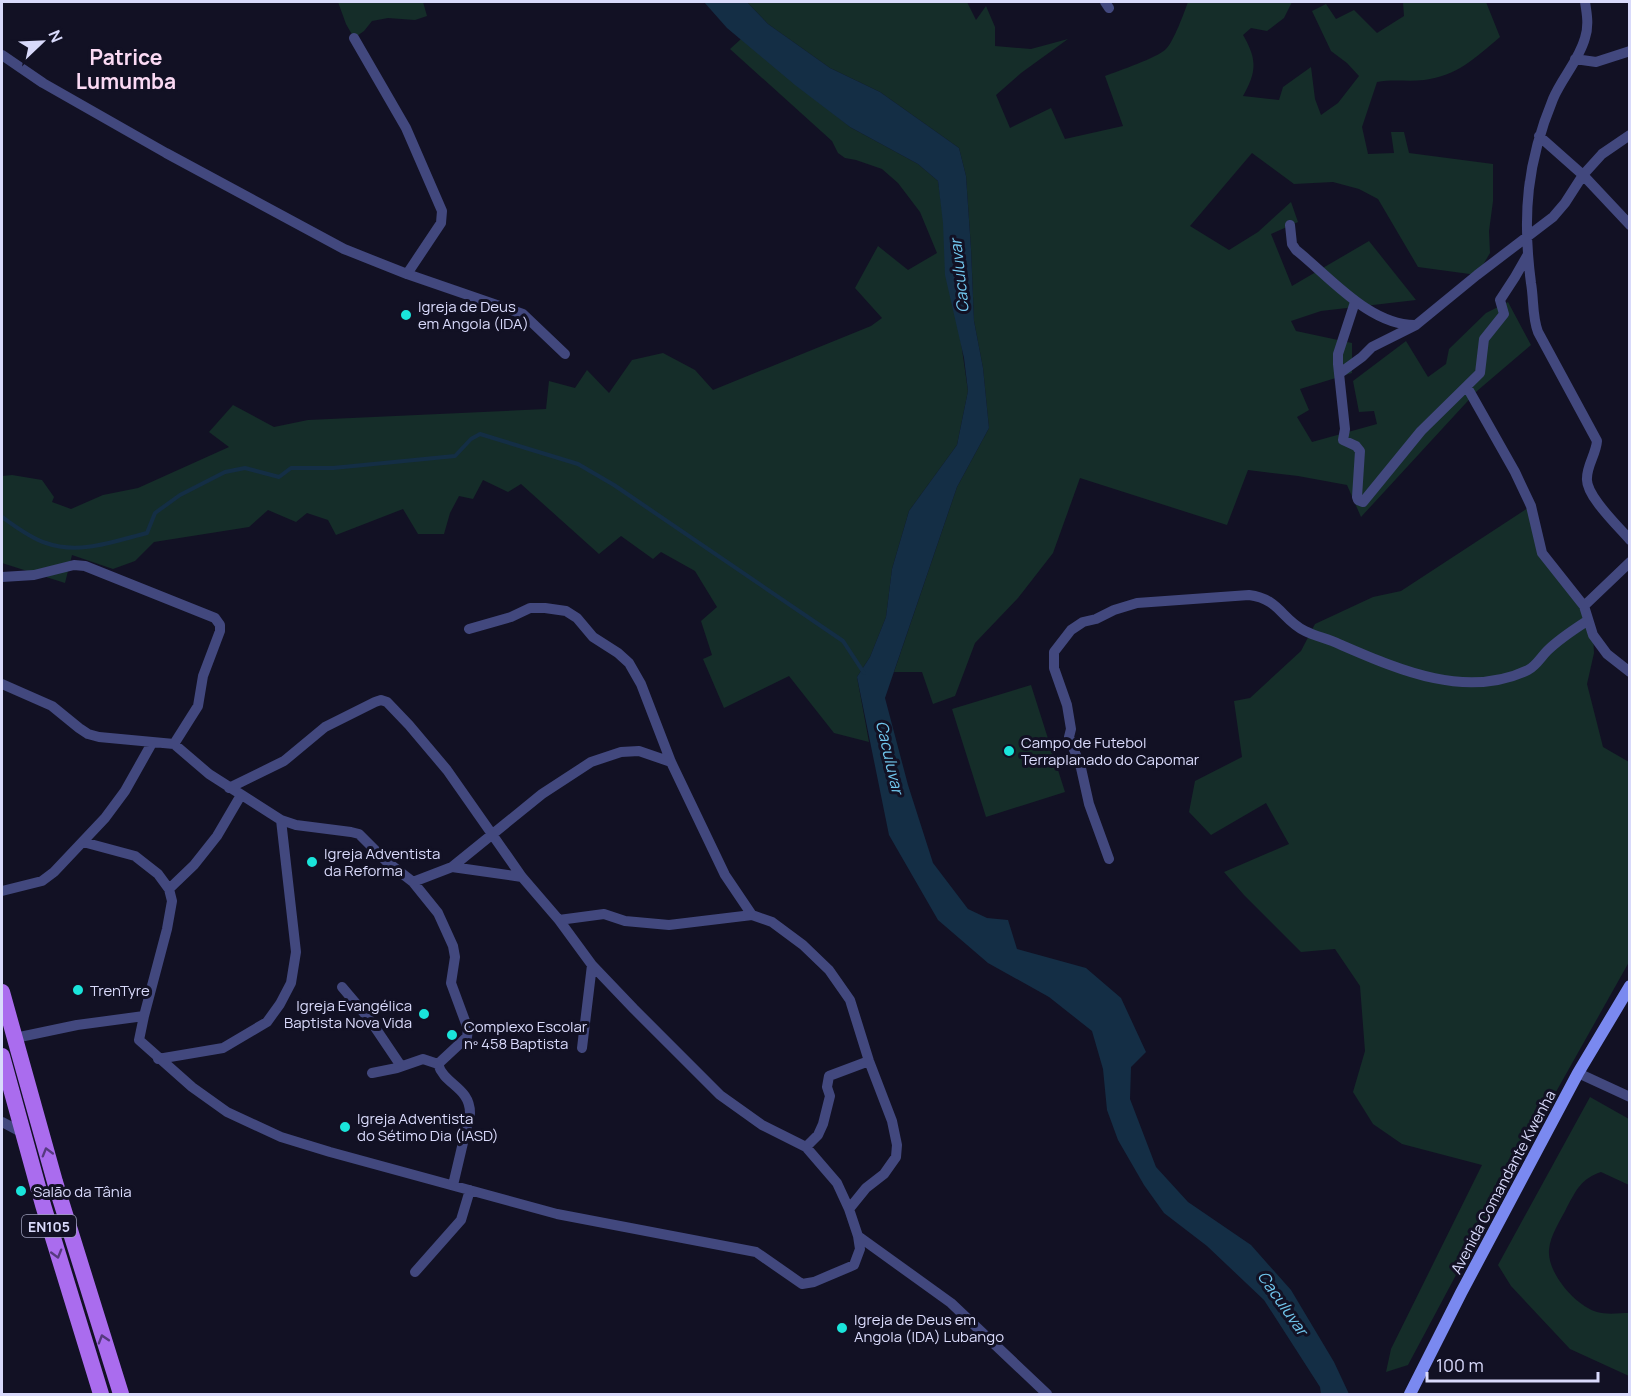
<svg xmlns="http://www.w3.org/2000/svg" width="1631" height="1396" viewBox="0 0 1631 1396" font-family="Manrope,sans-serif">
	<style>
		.green { fill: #152d29 }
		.water { fill: #142e45 }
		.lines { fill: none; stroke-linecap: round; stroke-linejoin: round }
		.stream { stroke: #142e45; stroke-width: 4 }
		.minor { stroke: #42487e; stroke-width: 10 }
		.secondary { stroke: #7a89f0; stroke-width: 12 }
		.primary { stroke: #aa6cee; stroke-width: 16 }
		.oneway { stroke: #563a7f }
		.poi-dot { fill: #1ae5db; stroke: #121124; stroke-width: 2 }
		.labels { text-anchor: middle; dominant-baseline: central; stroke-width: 6; stroke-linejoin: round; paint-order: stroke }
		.shield { fill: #121124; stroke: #9d9eba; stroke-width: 1.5 }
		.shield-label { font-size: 14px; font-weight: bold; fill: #d9dafb }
		.poi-label { font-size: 15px; fill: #d9dafb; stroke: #121124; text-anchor: start }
		.street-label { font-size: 15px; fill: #d9dafb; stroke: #121124 }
		.water-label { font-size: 16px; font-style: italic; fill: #72c8ef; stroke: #121124 }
		.district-label { font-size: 21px; font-weight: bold; fill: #fbdaf4; stroke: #121124 }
	</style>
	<rect width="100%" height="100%" fill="#121124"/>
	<path class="green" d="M338,2h85l4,14 -12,4 -27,-2 -16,3 -8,10 -10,7 -8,-14z
		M747,2h220l9,18 10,-14 9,21v19l36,3 37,-10 -47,34 -25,22 14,33 41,-20 14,31 58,-13 -18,-50c13,-5 52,-18 61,-27 8,-8 18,-36 22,-47h104l-8,16 -17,13 -16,-3 -8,7c14,24 14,36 0,61l36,4 4,-13 28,-20 4,32 6,16 17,-12 21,-27 -12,-13 -16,-12 -19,-40 14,-7 10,15 18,-9 23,23 27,-17 -1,-14h83l14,35c-25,21 -43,39 -76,43 -16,2 -31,-1 -47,2l-15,45 6,27 26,-1 -3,-21h13l5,21 84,11v37l-4,30 1,22 -13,22 -59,-8 -40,-68 -19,-10 -26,-7 -39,2 -42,-31 -62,73 39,24 29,-18 33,-30 7,20 -27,12 21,52 77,-45 47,59 -95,11 -30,10 5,10 56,12v30l-52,16 9,21 -12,7 15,25 65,-18 -3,-13 -15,1 -6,-31 53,-40 22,36 18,-13 3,-15 37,-36 22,-11 23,43 -54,46 -116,126 -14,-32 -49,-9 -50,-6 -21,55 -147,-47 -27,75 -35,45 -43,45 -20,53 -22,8 -11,-32h-28l63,-185 32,-59 -6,-60 -9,-47 -3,-72 -5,-73 -7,-28 -79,-56 -50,-24 -62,-44z
		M741,39l109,88 68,37 20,17 30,210 -11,54 -48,66 -17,58 -6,48 -16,40 -13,20 12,65 -35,-9 -45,-57 -65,32 -21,-49 9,-4 -11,-34 16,-14 -22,-36 -34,-19 -8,7 -32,-23 -22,18 -78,-70 -13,8 -25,-12 -10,19 -14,-3 -9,17 -6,21h-26l-15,-25 -67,26 -8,-15 -21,-7 -11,9 -28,-12 -19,17 -95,15 -19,19 -22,8 -41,-14 -7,28 -63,-20v-87l10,-1 30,5 12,17 -2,5 19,7 32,-14 35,-7 91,-41 -20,-15 24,-27 41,22 34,-7 238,-11 3,-28 26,7 12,-18 22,23 23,-33 31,-7 32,17 18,20 158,-64 11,-8 -27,-30 23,-42 30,24 29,-17 -17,-41 -22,-29 -16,-14 -26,-9 -11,-2 -7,-5 -6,-12 -102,-92z
		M1531,506l6,33 47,67 9,29 1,18 -7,31 16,63 26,15v200l-117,208 -104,195 -22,7 5,-23 91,-184 -80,-21 -29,-20 -20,-32 12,-41 -5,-65 -25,-37 -34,3 -57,-57 -20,-23 65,-28 -23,-41 -55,32 -22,-23 6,-31 47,-24 -8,-56 16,-3 51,-47 14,-27 58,-27 28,-6z
		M1031,685l34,107 -79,25 -34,-108z
		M1590,1097l39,22v66l-28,-13c-20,7 -24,17 -34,35 -6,13 -17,28 -18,43 -2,23 27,56 48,62 10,3 23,1 32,1v63l-59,-27 -59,-63 -13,-21z"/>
	<path class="water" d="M704,2h43l21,22 62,44 50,24 79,56 7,28 5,73 3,72 9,47 6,60 -32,59 -72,211 23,87 25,78 35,46 19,9 21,2 9,29 69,19 35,30 25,54 -15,15 -1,32 26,68 32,35 63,43 40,45 43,72 15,32h-28l-1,-7 -56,-87 -57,-54 -43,-33 -20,-28 -26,-45 -11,-30 -4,-41 -11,-38 -43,-34 -61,-34 -50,-43 -49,-85 -32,-158 13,-20 16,-40 6,-48 17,-58 48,-66 11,-54 -4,-33 -19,-83 -2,-52 -5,-42 -20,-17 -68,-37 -55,-42 -68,-57z"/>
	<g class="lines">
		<path class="stream" d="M2,517c13,9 28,21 44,26 33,12 69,-2 101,-10l8,-20 25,-18 45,-23 20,-4 34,9 12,-9h42l122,-12 16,-17 9,-5 98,30 36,21 229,156 21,32"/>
		<path class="minor" d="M1105,2l4,6
			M1585,2c2,12 4,24 0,36 -6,22 -23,40 -32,61 -26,63 -31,116 -22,184 3,17 1,33 7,49l59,109c-1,13 -10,24 -10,37 -2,17 32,49 43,62
			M354,38l52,90 36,83 -1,12 -34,51
			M2,55l41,28 123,70 178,96 63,25 116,40 42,40
			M1575,59l21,3 34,-11
			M1539,136l44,39 47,50
			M1290,225l2,19 4,6c34,27 74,76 120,75l61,-50 76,-58 12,-14 18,-28 19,-21 28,-19
			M1355,302l-17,52v10l7,65 -2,11 13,6 4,5 -3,46 1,3 5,2 58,-71 59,-58 4,-34 20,-25 -4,-14 15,-23 12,-21
			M1340,373l22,-16 10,-10 44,-22
			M1467,387l48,85 16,34 11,47 42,53 9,29 14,19 23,18
			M2,577l32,-2 40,-10 11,1 130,52 5,7v6l-17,45 -5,30 -24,38
			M1584,606l46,-44
			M469,629l42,-12 19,-9h15l21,3 11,7 16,19 25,16 11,10 12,21 30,78 54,113 27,40
			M2,684l50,22 27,22 9,6 11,3 75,7 35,30 72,46 15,5 55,7 8,2 27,27 27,21 39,-15 90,-73 49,-32 30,-10 18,-1 32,11
			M83,842l52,14 23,18 11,15 3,12 -5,28 -23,87
			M1109,859l-20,-55 -8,-36 -12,-31 2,-8 -4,-24 -13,-37v-16l17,-22 12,-8 13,-3 18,-9 23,-7 112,-8c31,4 32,24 56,36 10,5 23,8 34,13 58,25 126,56 189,26 8,-4 13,-13 19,-19 12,-12 26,-21 40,-30
			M452,867l70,10
			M413,882l25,31 15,33 2,11 -4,26 17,46 -1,8 -29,27c6,21 32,23 32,49l-17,72
			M169,889l25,-24 23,-29 24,-41
			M2,891l40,-10 12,-9 51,-54 20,-27 27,-48
			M559,920l45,-6 21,7 44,4 83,-10 20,7 31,23 26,25 21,30 19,61 23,60 5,24 -1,12 -12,17 -18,14 -17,21
			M342,987l28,33 31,46
			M15,1038l62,-13 67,-9 -5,24 53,47 35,25 54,25 49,15 227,62 199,38 46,32 12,-2 40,-17 6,-16 -2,-13 -9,-27 -12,-26 -31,-36 -44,-22 -42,-30 -86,-86 -42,-44 -33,-45 -37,-43 -75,-107 -38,-45 -22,-23 -6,-2 -6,2 -50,25 -41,34 -55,27
			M582,1048l10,-83
			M158,1059l65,-11 44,-26 13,-18 11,-21 5,-31 -15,-132
			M372,1073l25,-5 26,-9 15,5
			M1578,1073l52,24
			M2,1122l21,11
			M806,1147l12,-12 5,-11 7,-28 -3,-9 2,-11 40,-15
			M858,1236l93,67 96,91
			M415,1272l46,-52 9,-30"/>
		<path class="secondary" d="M1410,1394l51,-101 117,-220 52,-87"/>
		<path class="primary" d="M2,992l53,190 66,212
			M2,1056l41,149 58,189"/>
	</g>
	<defs><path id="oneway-chevron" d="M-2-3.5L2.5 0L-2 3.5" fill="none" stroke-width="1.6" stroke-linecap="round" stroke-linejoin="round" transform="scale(1.5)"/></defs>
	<g class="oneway">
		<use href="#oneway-chevron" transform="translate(47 1152) rotate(-106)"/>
		<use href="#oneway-chevron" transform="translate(57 1254) rotate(74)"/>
		<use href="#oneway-chevron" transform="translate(103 1339) rotate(-107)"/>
	</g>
	<g class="poi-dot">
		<circle cx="406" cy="315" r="6"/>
		<circle cx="1009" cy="751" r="6"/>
		<circle cx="312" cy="862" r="6"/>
		<circle cx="78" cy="990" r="6"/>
		<circle cx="424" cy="1014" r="6"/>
		<circle cx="452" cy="1035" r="6"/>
		<circle cx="345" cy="1127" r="6"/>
		<circle cx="21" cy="1191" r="6"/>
		<circle cx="842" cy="1328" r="6"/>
	</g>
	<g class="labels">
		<rect class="shield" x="22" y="1215" width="54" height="22" rx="4.5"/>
		<g class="shield-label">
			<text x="49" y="1226">EN105</text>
		</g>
		<g class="poi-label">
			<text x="418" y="306">Igreja de Deus<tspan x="418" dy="17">em Angola (IDA)</tspan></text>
			<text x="1021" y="742">Campo de Futebol<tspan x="1021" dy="17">Terraplanado do Capomar</tspan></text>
			<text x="324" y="853">Igreja Adventista<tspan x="324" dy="17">da Reforma</tspan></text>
			<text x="90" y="990">TrenTyre</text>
			<text x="412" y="1005" text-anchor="end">Igreja Evangélica<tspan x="412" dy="17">Baptista Nova Vida</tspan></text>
			<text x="464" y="1026">Complexo Escolar<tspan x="464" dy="17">nº 458 Baptista</tspan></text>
			<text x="357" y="1118">Igreja Adventista<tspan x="357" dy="17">do Sétimo Dia (IASD)</tspan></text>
			<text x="33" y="1191">Salão da Tânia</text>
			<text x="854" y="1319">Igreja de Deus em<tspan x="854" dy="17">Angola (IDA) Lubango</tspan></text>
		</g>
		<g class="street-label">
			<text transform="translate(1503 1182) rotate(-62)">Avenida Comandante Kwenha</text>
		</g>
		<g class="water-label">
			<text transform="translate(959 276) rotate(-96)">Caculuvar</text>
			<text transform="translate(890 757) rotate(77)">Caculuvar</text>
			<text transform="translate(1283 1303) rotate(55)">Caculuvar</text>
		</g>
		<g class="district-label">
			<text x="126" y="57">Patrice<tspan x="126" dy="24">Lumumba</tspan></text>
		</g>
	</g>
	<rect width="1631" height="1396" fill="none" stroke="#d9dafb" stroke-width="6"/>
	<g transform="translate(42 42) rotate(67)" stroke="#121124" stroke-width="4.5" paint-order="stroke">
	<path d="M0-4.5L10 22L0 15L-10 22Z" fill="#d9dafb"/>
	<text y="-9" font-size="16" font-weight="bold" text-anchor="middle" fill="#d9dafb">N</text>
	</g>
	<path d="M1427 1372v9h171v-9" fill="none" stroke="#d9dafb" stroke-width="3"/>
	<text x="1436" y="1372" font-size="18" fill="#d9dafb" stroke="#121124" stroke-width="4.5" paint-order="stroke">100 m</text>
</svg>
